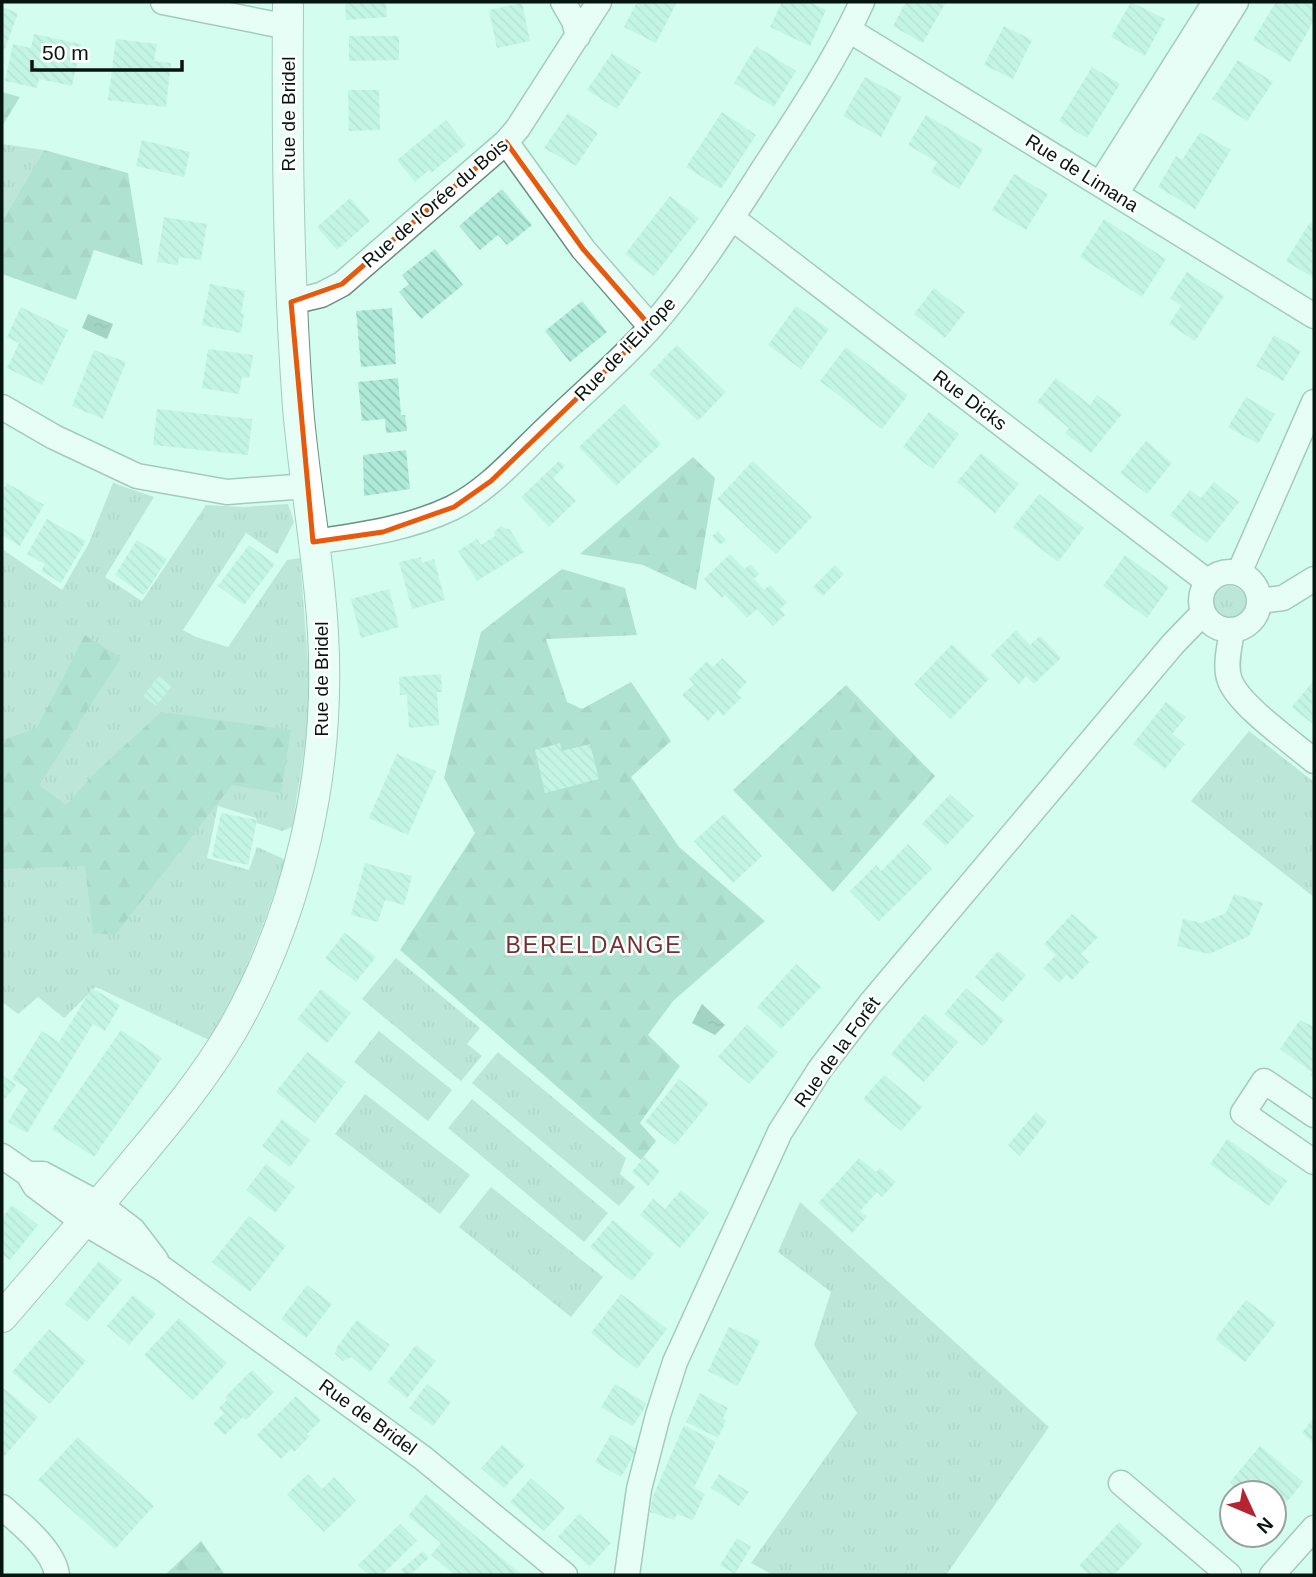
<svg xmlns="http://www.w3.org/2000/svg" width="1316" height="1577" viewBox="0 0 1316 1577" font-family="Helvetica,sans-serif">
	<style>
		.grass { fill: url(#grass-tufts) }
		.forest { fill: url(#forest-firs) }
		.water { fill: url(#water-ripples) }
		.building { fill: url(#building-back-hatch) }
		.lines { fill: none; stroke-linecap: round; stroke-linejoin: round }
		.minor-casing { stroke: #688f82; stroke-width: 27 }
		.major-casing { stroke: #688f82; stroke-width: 32 }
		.minor { stroke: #fff; stroke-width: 24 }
		.major { stroke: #fff; stroke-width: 30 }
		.marked { fill: none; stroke: #e8590c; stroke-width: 5; stroke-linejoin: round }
		.labels { text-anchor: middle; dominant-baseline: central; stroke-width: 5; stroke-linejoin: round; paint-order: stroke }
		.street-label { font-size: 19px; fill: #061510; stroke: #fff }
		.quarter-label { font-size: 23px; letter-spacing: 2px; fill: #762f2e; stroke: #fff }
	</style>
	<defs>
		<pattern id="grass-tufts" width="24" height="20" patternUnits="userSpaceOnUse" patternTransform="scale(1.75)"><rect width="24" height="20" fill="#9fcbbd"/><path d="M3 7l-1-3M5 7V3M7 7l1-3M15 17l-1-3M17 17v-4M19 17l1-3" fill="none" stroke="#87ada1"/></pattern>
		<pattern id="forest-firs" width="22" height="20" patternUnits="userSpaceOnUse" patternTransform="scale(1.75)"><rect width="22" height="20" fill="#85c0ae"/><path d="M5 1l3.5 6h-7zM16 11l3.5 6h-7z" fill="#71a495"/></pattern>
		<pattern id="water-ripples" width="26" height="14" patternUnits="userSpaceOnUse" patternTransform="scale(1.75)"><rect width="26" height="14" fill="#67a18f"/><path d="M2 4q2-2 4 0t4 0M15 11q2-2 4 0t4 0" fill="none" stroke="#538273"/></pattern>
		<pattern id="building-back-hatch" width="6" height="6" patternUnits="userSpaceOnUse" patternTransform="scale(1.75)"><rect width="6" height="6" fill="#afead8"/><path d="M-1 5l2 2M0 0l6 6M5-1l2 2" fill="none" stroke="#95c8b8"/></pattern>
	</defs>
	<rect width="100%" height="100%" fill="#d3fdef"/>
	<path class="grass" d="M2,144l42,6 -42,71z
		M113,483l41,14 -49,80 37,24 64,-96 37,2 45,-3 6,18 -17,32 -31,-21 -63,97 13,7 32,10 59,-87 13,-2 9,118 -2,57 -15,94 -10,4 -25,-8 -1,-5 -38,-12 -11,52 42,12 8,-23 29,13 -26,73 -20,49 -31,58 -113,-53 -32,31 -26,-21 -20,17 -16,-12v-453l60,41 27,-47z
		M1214 602a16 16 0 1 1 32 0a16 16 0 1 1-32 0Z
		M1249,731l65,51v115l-123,-96z
		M396,958l84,70 -13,16 15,12 -21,25 -99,-82z
		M379,1031l73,59 -24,31 -74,-59z
		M498,1052l128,106 -6,16 15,13 -16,19 -147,-123z
		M365,1094l105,81 -30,39 -105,-80z
		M472,1099l136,114 -24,29 -136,-114z
		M491,1187l112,90 -32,40 -112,-90z
		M800,1202l249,225 -103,148h-173l-22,-12 106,-150 -43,-68 17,-53 -53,-40z"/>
	<path class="forest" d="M2,92l18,5 -18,29z
		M44,150l84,23 15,92 -49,-15 -18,50 -74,-26v-53z
		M693,457l22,21 -19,112 -53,-25 -63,-11z
		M562,569l63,19 12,47 -91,4 21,63 15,7 49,-27 40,59 -40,36 48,70 86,74 -92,80 -25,34 32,31 -40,57 16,18 -15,19 -241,-210 75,-117 -31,-55 37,-146z
		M85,635l36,23 -82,127 27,20 28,-31 67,-62 130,18 -10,63 -49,-8 -117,150 -22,-2 -8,-67 -83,3v-129l35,-12z
		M846,685l89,91 -102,116 -100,-102z
		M201,1541l24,34h-60z"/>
	<path class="water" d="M88,314l25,10 -6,15 -25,-11z
		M702,1004l23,21 -10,10 -23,-12z"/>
	<path class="building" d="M345,2h41l1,15 -41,3z
		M637,2h34l5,2 -20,39 -32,-16z
		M782,2h28l16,8 -16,36 -40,-19z
		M906,2h40l-23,41 -30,-17z
		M1131,2l34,17 -20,37 -34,-19z
		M1276,2h38v19l-24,41 -37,-22z
		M522,3l8,38 -33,7 -8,-38z
		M2,7l16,6 -13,36 -3,-1z
		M1004,26l28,14 -19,39 -29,-14z
		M34,34l47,10 -9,42 -33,-7 -2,9 -32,-7 8,-37 18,4z
		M349,36h50v24l-50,1z
		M116,39l41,5 -3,17 17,2 -5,44 -58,-7z
		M756,46l40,25 -22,36 -40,-24z
		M612,53l29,19 -24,37 -30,-19z
		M1238,60l35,22 -26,39 -35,-22z
		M1092,67l28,17 -33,54 -28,-17z
		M865,77l37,20 -21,40 -38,-21z
		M348,90h31l1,40 -31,1z
		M722,112l34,23 -35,54 -35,-22z
		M568,113l30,20 -22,33 -32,-18z
		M926,115l57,34 -24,40 -28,-17 6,-10 -29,-17z
		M446,120l20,25 -35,28 -2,-3 -14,12 -18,-22z
		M1200,132l31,18 -36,59 -37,-22 18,-31 6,4z
		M142,140l48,12 -6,25 -48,-11z
		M1014,174l34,20 -22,36 -34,-20z
		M502,189l30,36 -25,20 -9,-10 -18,15 -21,-24z
		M670,196l29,22 -45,58 -29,-22z
		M350,198l20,23 -33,29 -20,-23z
		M164,217l43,7 -6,36 -22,-3 -1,8 -21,-3z
		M1104,219l62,40 -24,38 -62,-40z
		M1310,222l4,3v53l-28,-17z
		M435,249l28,36 -42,34 -22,-27 10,-8 -7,-9z
		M1187,272l37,24 -29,45 -26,-17 12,-18 -11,-8z
		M210,284l35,7 -4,23h3l-3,19 -39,-8z
		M934,288l31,24 -20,26 -31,-24z
		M582,301l25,31 -37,30 -25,-31z
		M796,306l33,23 -28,40 -33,-24z
		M21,307l47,23 -26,55 -35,-17 12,-25 -12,-6z
		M392,308l4,56 -35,3 -5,-56z
		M1274,335l27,16 -18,30 -27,-15z
		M677,345l49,47 -28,29 -49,-47z
		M846,347l62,48 -26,34 -62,-48z
		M208,349l45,6 -4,23 -7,-1 -3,17 -37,-6z
		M94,350l32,12 -23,57 -31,-13z
		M398,378l3,37h4l2,16 -21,2 -1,-14 -23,2 -4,-39z
		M1056,378l34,27 7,-10 25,19 -31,39 -26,-20 4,-5 -32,-26z
		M1246,397l29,17 -17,30 -30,-17z
		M624,404l37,40 -45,42 -37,-39z
		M157,409l95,10 -4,36 -95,-10z
		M929,412l30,22 -26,35 -30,-22z
		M1146,441l26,22 -25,31 -27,-21z
		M406,450l4,39 -46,7 -1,-41z
		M981,453l38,31 -24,29 -38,-31z
		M559,461l6,5 -12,12 23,23 -27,26 -28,-30z
		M753,461l59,56 -36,37 -59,-55z
		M1214,482l25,20 -32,41 -37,-28 20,-25 11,8z
		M7,483l37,22 -24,41 -18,-11v-44z
		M1039,494l45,34 -26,34 -45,-35z
		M47,519l39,22 -25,42 -20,-12 4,-7 -18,-10z
		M501,526l9,4 14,22 -47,29 -19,-30 19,-12 4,6 14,-9 -1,-4z
		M718,531l8,9 -6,5 -8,-9z
		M137,540l30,19 -23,36 -29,-20z
		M249,545l26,19 -31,41 -26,-19z
		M730,554l15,15 5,-5 9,10 -5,5 10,11 6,-5 17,17 -7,7 5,6 -12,11 -16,-17 -10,9 -22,-23 -3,3 -18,-19z
		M1125,555l44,32 -22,31 -44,-32z
		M421,557l1,6 12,-4 11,41 -33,9 -13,-47z
		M835,565l9,9 -21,22 -10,-9z
		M389,589l10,38 -38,11 -10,-39z
		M1016,630l14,15 10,-9 21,22 -27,26 -8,-8 -7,8 -28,-29z
		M952,644l37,35 -38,40 -37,-35z
		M722,658l25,24 -11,11 5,5 -18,18 -5,-6 -10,11 -26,-26 12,-11 -5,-5 18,-18 6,6z
		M441,674l1,18h-5l2,33 -30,3 -2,-33h-7l-1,-18z
		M159,676l13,10 -16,20 -13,-10z
		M1314,680v45l-22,-18z
		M1166,702l20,15 -14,17 13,10 -20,25 -32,-25z
		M560,743l2,8 28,-7 9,35 -54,14 -10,-43z
		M397,754l39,17 -28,64 -39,-17z
		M950,794l24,22 -28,30 -24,-22z
		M221,813l36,7 -9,45 -36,-8z
		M724,814l38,42 -29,27 -39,-42z
		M908,844l24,25 -53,52 -29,-30 26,-26 5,6z
		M365,863l47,13 -8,29 -19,-5 -7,22 -27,-7z
		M1234,894l29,9 -14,33 -40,18 -32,-8 6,-27 18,4 25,-10z
		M1072,914l26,23 -17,17 8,8 -17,18 -6,-5 -7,8 -16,-15 13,-13 -12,-11z
		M345,933l31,24 -20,25 -31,-24z
		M998,951l28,24 -23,27 -28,-25z
		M796,964l25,23 -40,42 -24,-22z
		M92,988l28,17 -15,26 -12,-7 -66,109 -19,-11 20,-33 -16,-10 30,-48 17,11z
		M966,988l38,32 -21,26 -39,-32z
		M321,989l30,24 -24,30 -30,-24z
		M925,1014l33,28 -34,40 -33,-28z
		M1300,1020l14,7v51l-4,-3 2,-3 -32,-23z
		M747,1024l31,28 -29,32 -31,-27z
		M121,1030l41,28 -68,99 -42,-28z
		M307,1052l39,30 -31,41 -39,-31z
		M2,1075l14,10 -11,14 -3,-2z
		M884,1075l38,32 -21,24 -38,-32z
		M679,1079l30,24 -34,42 -30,-23z
		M1036,1112l11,10 -27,34 -12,-11z
		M282,1119l28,21 -20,27 -28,-21z
		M1227,1139l60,42 -18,25 -59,-42z
		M644,1157l16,14 -12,15 -16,-14z
		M859,1158l17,14 4,-4 16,14 -14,15 -5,-5 -17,19 7,6 -15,16 -34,-30z
		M266,1164l29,23 -20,26 -29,-23z
		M681,1190l28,23 -29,35 -40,-33 13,-16 12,10z
		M12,1205l26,20 -28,35 -8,-6v-36z
		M249,1216l37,30 -36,46 -38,-30z
		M613,1220l41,34 -22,27 -42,-34z
		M99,1261l23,19 -35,42 -22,-18z
		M307,1285l25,19 -26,34 -25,-19z
		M621,1294l46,35 -30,40 -46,-36z
		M133,1295l23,19 -27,31 -22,-19z
		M1246,1300l30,23 -31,39 -30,-23z
		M179,1318l48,45 -34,37 -49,-45z
		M357,1320l33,25 -20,27 -19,-15 -8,4 -8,-7 2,-7z
		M729,1327l31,14 -22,45 -30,-15z
		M49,1329l37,32 -36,43 -38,-32z
		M416,1345l20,16 -29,37 -20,-16z
		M252,1370l22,22 -28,28 -3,-3 -18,18 -12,-11 11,-11 -5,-5 8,-8 -2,-3z
		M427,1384l24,18 -18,24 -24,-18z
		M615,1384l32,20 -14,22 -32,-19z
		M2,1387l36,30 -36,42z
		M700,1393l28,15 -5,10 3,3 -8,17 -32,-16z
		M296,1396l25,24 -14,14 3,2 -16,16 -3,-3 -10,10 -24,-24z
		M1314,1417v26l-12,-10z
		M684,1425l32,17 -22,46 11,6 -12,26 -16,-6 -3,6 -24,-8 3,-16z
		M611,1434l26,15 -16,28 -26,-15z
		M78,1437l76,69 -39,43 -77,-69z
		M502,1445l23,20 -21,23 -23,-20z
		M1260,1446l43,36 -23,28 -6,-6v-11h-42v18l-10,-9 13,-15 -5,-5z
		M308,1474l14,15 12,-12 22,24 -32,31 -37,-38z
		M719,1474l30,18 -10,14 -28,-18z
		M531,1478l34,30 -21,23 -34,-29z
		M426,1494l53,45 43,36h-67l-24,-20 10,-12 -33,-27z
		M579,1514l32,29 -21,23 -32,-29z
		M1119,1522l24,22 -29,31h-24l-11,-9z
		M400,1524l17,17 -35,34h-13l-11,-10z
		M737,1538l14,9 -16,27 -15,-9z
		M423,1551l6,7 -19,17h-5l-4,-5z"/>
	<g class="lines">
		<g class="minor-casing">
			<path id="minor" d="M163,2l125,25
				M563,2l11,19 4,15
				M849,30l465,286
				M506,142l77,107 68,78
				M1100,184l115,-182
				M1116,194l120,-192
				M732,218l476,364
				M291,302l30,-7 21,-11 164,-142 12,-14 81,-126
				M2,407l52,30 83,39 90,16 80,-6
				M313,542c48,-7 95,-13 139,-34 37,-18 67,-54 97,-82 34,-33 71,-64 103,-100 42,-48 76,-102 110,-155 36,-55 73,-110 100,-169
				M1201 601a29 29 0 1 1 58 0a29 29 0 1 1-58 0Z
				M1239,573l75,-171
				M1259,601l24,-3 31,-19
				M1232,631c-2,14 -8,35 -2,50 10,25 62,61 84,80
				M1314,1115l-50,-34 -21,32 71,49
				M2,1156l26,18 7,12 48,36 80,47 260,189 142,117
				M31,1174h12l56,30 34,26 23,30
				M1121,1483l108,92
				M2,1507c18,16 52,43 55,68
				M627,1575l12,-86 19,-74 17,-53 105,-230 40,-63 50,-65 303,-360 29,-30
				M1272,1575l42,-47"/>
		</g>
		<g class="major-casing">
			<path id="major" d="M2,1317c45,-52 90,-104 134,-157 35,-42 69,-83 97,-131 67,-119 98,-260 90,-396 -4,-76 -19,-151 -25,-226 -10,-135 -11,-270 -10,-405"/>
		</g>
		<use href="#minor" class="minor"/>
		<use href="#major" class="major"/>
	</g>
	<path d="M0 0H1316V1577H0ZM506,142l77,107 68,78 -160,154 -37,26 -71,25 -70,10 -22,-240 51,-18z" fill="#d3fdef" fill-opacity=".55" fill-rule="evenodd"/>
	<path class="marked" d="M506,142l77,107 68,78 -160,154 -37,26 -71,25 -70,10 -22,-240 51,-18z"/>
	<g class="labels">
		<g class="street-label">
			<text transform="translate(288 114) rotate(-90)">Rue de Bridel</text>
			<text transform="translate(1082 173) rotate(32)">Rue de Limana</text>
			<text transform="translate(435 203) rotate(-41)">Rue de l'Orée du Bois</text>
			<text transform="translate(625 349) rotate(-46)">Rue de l'Europe</text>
			<text transform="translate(970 400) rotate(37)">Rue Dicks</text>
			<text transform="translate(321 679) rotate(-90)">Rue de Bridel</text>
			<text transform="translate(837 1052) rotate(-54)">Rue de la Forêt</text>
			<text transform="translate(368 1417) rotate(36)">Rue de Bridel</text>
		</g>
		<g class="quarter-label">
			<text x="594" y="945">BERELDANGE</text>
		</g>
	</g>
	<rect width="1316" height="1577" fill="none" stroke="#061510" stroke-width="7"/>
	<g transform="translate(1253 1514) rotate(134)"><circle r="33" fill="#ffffff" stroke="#9ba19f" stroke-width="2"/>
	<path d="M0-5L12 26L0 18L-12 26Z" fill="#b6252f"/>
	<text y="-10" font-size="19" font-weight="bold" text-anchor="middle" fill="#061510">N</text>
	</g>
	<path d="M32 60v10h150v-10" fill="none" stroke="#061510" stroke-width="3.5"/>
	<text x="42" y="60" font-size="21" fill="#061510" stroke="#ffffff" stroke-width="5" paint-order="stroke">50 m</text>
</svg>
